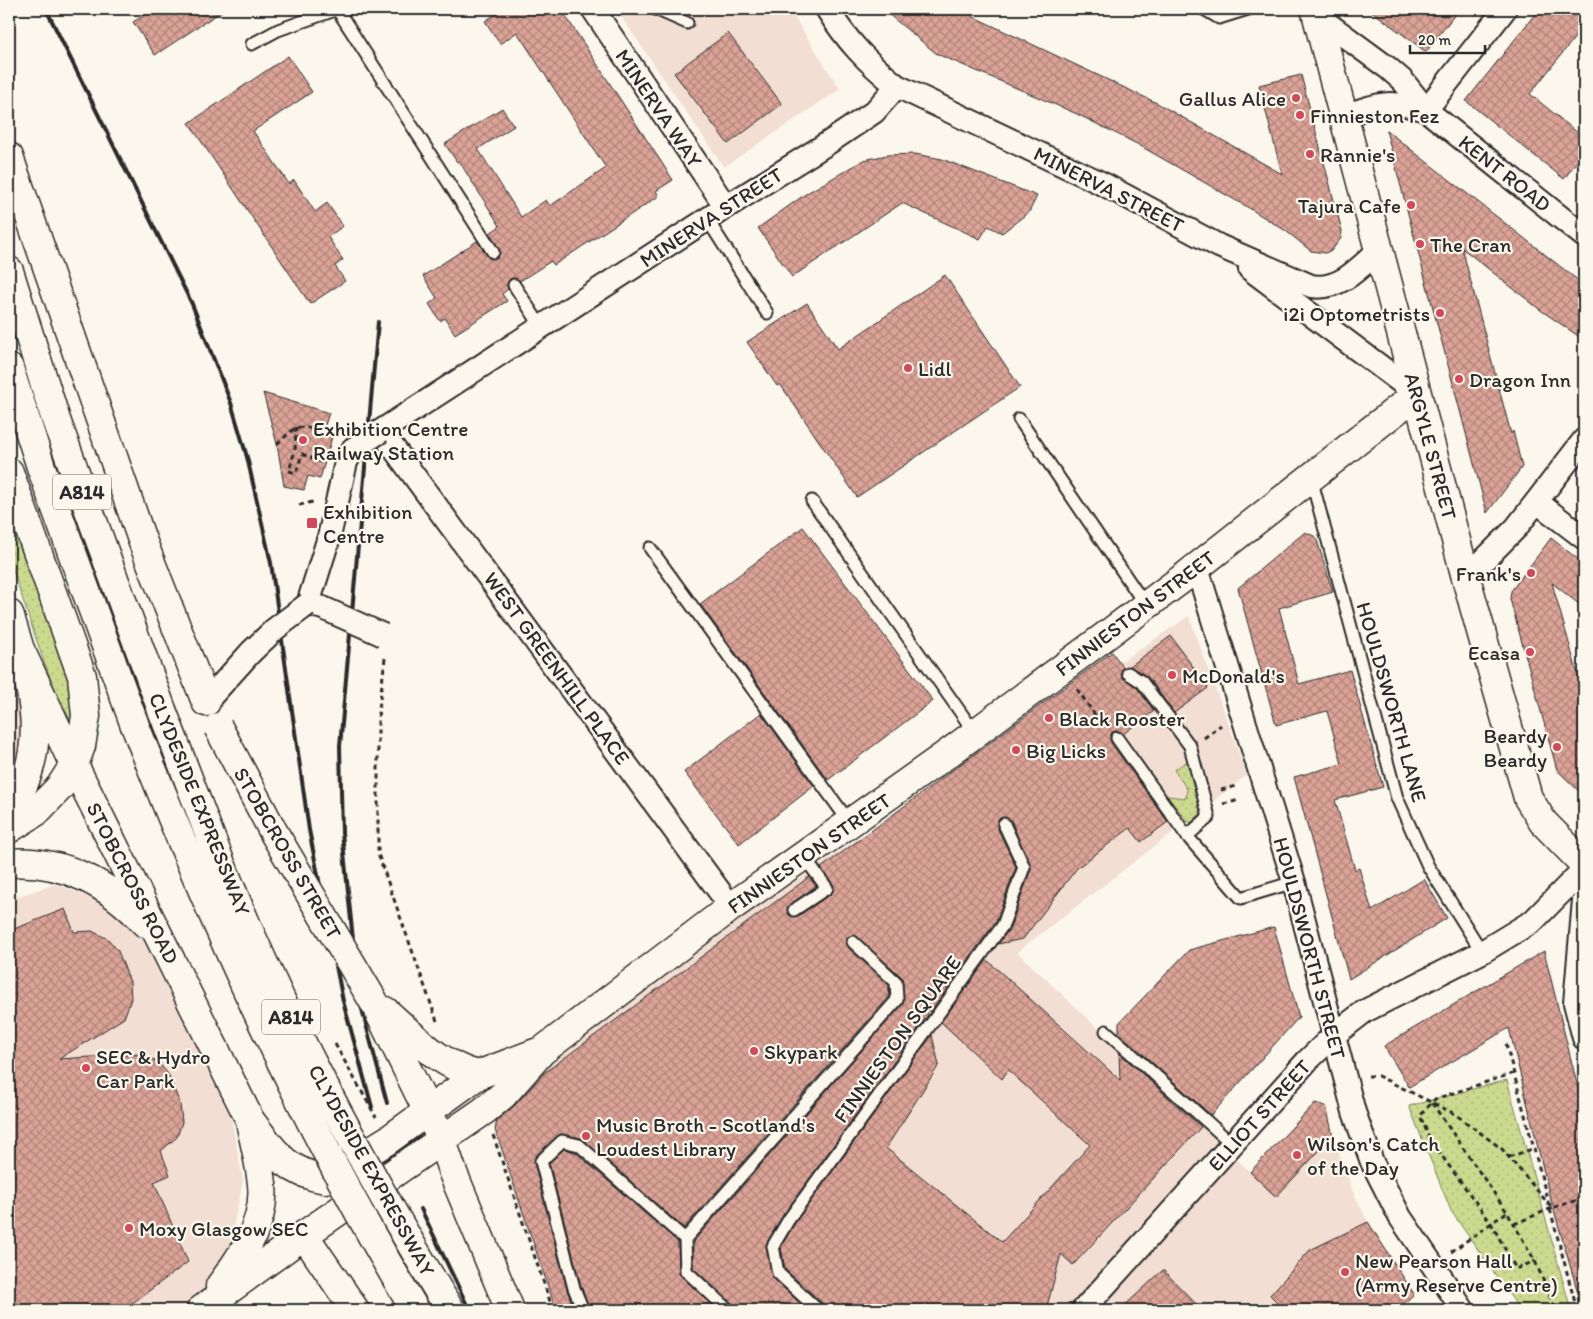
<svg xmlns="http://www.w3.org/2000/svg" width="1593" height="1319" viewBox="0 0 1593 1319" font-family="Itim,sans-serif">
	<style>
		.built { fill: #f2ded2 }
		.grass { fill: url(#grass-dots); stroke: #7b825c }
		.building { fill: url(#building-cross-hatch); stroke: #2b2b2b }
		.lines { fill: none; stroke-linecap: round; stroke-linejoin: round }
		.lane-casing { stroke: #2b2b2b; stroke-width: 15 }
		.street-casing { stroke: #2b2b2b; stroke-width: 26 }
		.secondary-casing { stroke: #2b2b2b; stroke-width: 31 }
		.primary-casing { stroke: #2b2b2b; stroke-width: 31 }
		.path { stroke: #2b2b2b; stroke-width: 3; stroke-dasharray: 5 4; stroke-linecap: butt }
		.lane { stroke: #fbf7ec; stroke-width: 11 }
		.street { stroke: #fbf7ec; stroke-width: 22 }
		.secondary { stroke: #fbf7ec; stroke-width: 28 }
		.primary { stroke: #fbf7ec; stroke-width: 28 }
		.rail { stroke: #2b2b2b; stroke-width: 4 }
		.street-bridge-casing { stroke: #2b2b2b; stroke-width: 26; stroke-linecap: butt }
		.secondary-bridge-casing { stroke: #2b2b2b; stroke-width: 31; stroke-linecap: butt }
		.primary-bridge-casing { stroke: #2b2b2b; stroke-width: 31; stroke-linecap: butt }
		.street-bridge { stroke: #fbf7ec; stroke-width: 22 }
		.secondary-bridge { stroke: #fbf7ec; stroke-width: 28 }
		.primary-bridge { stroke: #fbf7ec; stroke-width: 28 }
		.poi-dot { fill: #d1495b; stroke: #fbf7ec; stroke-width: 2 }
		.labels { text-anchor: middle; dominant-baseline: central; stroke-width: 4.5; stroke-linejoin: round; paint-order: stroke }
		.shield { fill: #fbf7ec; stroke: #696865; stroke-width: 1 }
		.shield-label { font-size: 20px; font-weight: bold; fill: #2b2b2b }
		.poi-label { font-size: 21px; fill: #2b2b2b; stroke: #fbf7ec; text-anchor: start }
		.street-label { font-size: 21px; fill: #2b2b2b; stroke: #fbf7ec }
	</style>
	<defs>
		<pattern id="grass-dots" width="8" height="8" patternUnits="userSpaceOnUse" patternTransform="scale(1.25)"><rect width="8" height="8" fill="#cbda8e"/><path d="M2 2h.1M6 6h.1" fill="none" stroke="#aebb7b" stroke-width="1.8" stroke-linecap="round"/></pattern>
		<pattern id="building-cross-hatch" width="8" height="8" patternUnits="userSpaceOnUse" patternTransform="scale(1.25)"><rect width="8" height="8" fill="#dca397"/><path d="M0 0l8 8M0 8l8-8" fill="none" stroke="#b3857b"/></pattern>
	</defs>
	<rect width="100%" height="100%" fill="#fbf7ec"/>
	<filter id="ink" filterUnits="userSpaceOnUse"><feTurbulence type="fractalNoise" baseFrequency=".02" numOctaves="2"/><feDisplacementMap in="SourceGraphic" scale="10" xChannelSelector="R" yChannelSelector="G"/><feConvolveMatrix kernelMatrix="1 2 1 2 8 2 1 2 1" color-interpolation-filters="sRGB"/></filter>
	<g filter="url(#ink)">
		<path class="built" d="M616,9h173l51,80 -116,78z
			M1189,616l58,159 -230,177 233,220 65,-69 11,3 7,30 20,56 15,30 46,72 -17,16h-833l-76,-208 72,-63z
			M9,660l8,25 8,47 -16,60z
			M56,884l48,19 43,39 84,176 12,63 -14,64 -35,65h-185v-411z"/>
		<path class="grass" d="M9,503l65,187 -2,41 -28,-69 -35,-103z
			M1189,760l12,53 -9,9h-4l-21,-26 19,2 1,-9 -13,-19z
			M1507,1080l64,230h-51l-69,-99 -42,-105z"/>
		<path class="building" d="M154,9h71l-70,46 -22,-33z
			M504,9h57l112,171 -17,11 3,5 -105,69 -3,-4 -31,20 -6,-3 -4,1 -3,6 1,4 -6,5 5,7 -52,33 -10,-16 -5,3 -11,-17 8,-6 -14,-22 54,-35 12,17 8,1 3,-8 -10,-18 10,-7 -41,-65 -2,1 -12,-18 57,-36 12,18 -36,23 43,68 25,-17 4,6 56,-38 -89,-136 -17,12 -15,-23z
			M882,9h75l200,94 125,71 -23,-89 42,-10 41,156 -1,7 -9,12 -7,3 -14,-2 -25,-20 -37,-23 -112,-64 -60,-30 -140,-60z
			M1369,9h90l-33,43z
			M1539,9h45v17l-54,68 54,44v14l-20,27 -98,-78z
			M728,33l54,71 -54,40 -54,-71z
			M288,56l24,36 -59,39 36,53 5,-4 21,32 12,-9 16,23 -15,11 15,23 -8,6 10,15 -35,23 -121,-181z
			M1386,130l198,155v55l-45,-31 -77,-61 49,186 2,-3 9,36 -35,46z
			M915,154l27,5 95,37 -8,16 -27,21 -14,-7 -8,13 -78,-36 -110,74 -34,-49 49,-35 57,-33 23,-5z
			M945,275l75,112 -163,110 -77,-113 -3,2 -30,-44 60,-39 31,46z
			M263,393l66,20 -7,21 10,3 -12,42 -12,-3 -4,14 -20,-4 -7,-42z
			M803,527l130,174 -105,79 -128,-176z
			M1305,532l11,5 17,55 -54,16 20,76 51,-14 33,117 -48,13 20,70 4,-2 13,43 52,-32 23,39 -98,61 -55,-202 48,-13 -15,-53 -51,14 -38,-137z
			M1551,538l33,26v44l-32,-25 32,113v100l-27,-26 -47,-171 1,-8z
			M1171,636l37,52 -34,25 -26,-36 -18,-11z
			M1112,652l11,15 -2,5 1,5 15,11 17,23 -31,23 -6,-3 -5,1 -2,6 1,5 57,79 -27,20 -11,-14 -53,40 -54,71 -25,5 12,-16 21,-59 -20,-49 -7,-3 -6,2 -1,8 19,40 -20,54 -66,91 -4,-4 2,7 -145,200 -16,27 -1,5 7,31 34,32h-72l-2,-6 -40,-36v-26l210,-238 1,-4 -2,-23 -48,-42 -7,2 -1,8 43,40v12l-205,231 -103,-90 -21,-4 -24,22 -2,7 33,127 8,20h-19l-56,-166 -5,-14 2,-10 18,-15 29,-32 265,-196 7,9 -28,20 -1,5 3,5h8l33,-22 3,-7 -13,-19z
			M761,713l53,73 -75,58 -55,-72z
			M65,909l9,23 18,-1 16,8 10,12 12,31 1,17 -7,19 -65,41 80,-5 19,8 10,12 12,30 2,18 -5,15 -16,14 9,24 -16,7 34,80 -65,48h-114v-379z
			M1274,927l25,90 -88,98 -92,-82v-10l70,-73z
			M1544,951l40,161v180l-6,1 -29,-100 -40,-165 -100,59 -25,-41z
			M987,960l133,120 -1,-27 82,74 -128,138 -12,-11 -15,56h-221l-2,-6 -38,-35 -4,-22 14,-24 137,-188 7,30 -53,83 116,94 88,-97 -82,-75 -6,9 -61,-57z
			M1315,1103l11,3 7,30 -57,61 -26,-25z
			M564,1149l11,3 103,90 1,32 38,36h-127l-9,-24 -32,-123z
			M1368,1222l46,72 -17,16h-112l-15,-15 40,-45z
			M1163,1270l39,40h-82z"/>
		<g class="lines">
			<g class="lane-casing">
				<path id="lane" d="M337,9l156,243
					M655,9l32,14
					M1204,9l15,9 29,-9
					M252,44l26,-14 60,-21
					M707,219l60,94
					M514,285l28,43
					M1019,419l127,187
					M1311,478l86,320 31,68 54,86
					M812,501l163,232
					M650,548l200,275
					M1128,673l14,9 48,64 19,71 -22,19
					M1117,738l70,98 54,62 53,-16
					M794,910l33,-22 -24,-32
					M1106,1031l126,113
					M583,1310l-9,-22 -33,-127 21,-20 17,4 106,94
					M728,1310l-42,-39 -1,-32 212,-239 -1,-18 -43,-40
					M818,1310l-40,-37 -5,-27 16,-27 214,-294 21,-58 -20,-43"/>
			</g>
			<g class="street-casing">
				<path id="street" d="M593,9l133,198
					M827,9c20,32 40,53 70,77l208,99 114,61 92,40c29,5 49,-19 69,-37
					M1316,15l72,53 15,13 23,29 158,126
					M1426,110l79,-101
					M1344,116c35,-13 46,-16 82,-6
					M1250,269l167,125
					M1537,502l47,36
					M1197,568l97,314 60,230 18,50 28,55 63,93
					M1466,578l50,-50 68,-88
					M323,608l-15,-4 21,-67 17,-75 7,-13
					M206,702l45,-50
					M1584,900l-9,103 9,35
					M731,907l-350,-476 345,-224 102,-64 46,-31 23,-26
					M1083,1310l224,-249 27,-26 31,-24 117,-59 51,-31 51,-52"/>
			</g>
			<g class="secondary-casing">
				<path id="secondary" d="M1315,9l151,569 62,220 15,24 41,42
					M9,614c22,71 45,130 0,197
					M18,645l56,120 176,355c23,30 35,52 75,59l63,-39 90,-65 60,-23
					M9,863c53,-4 101,21 136,60
					M374,1002l61,124
					M385,1011c30,26 54,54 93,64
					M220,1286c22,-30 46,-63 42,-102 -2,-19 -7,-39 -11,-58
					M201,1310l103,-75 181,-125 18,-15 39,-44 189,-144 219,-155 233,-174 234,-184"/>
			</g>
			<g class="primary-casing">
				<path id="primary" d="M9,157l133,383 64,162
					M9,271l47,149 106,290
					M9,368l32,99 93,256
					M9,472l73,204 4,40 -5,30 -7,19 -14,22 -24,25 -27,17
					M441,1138l12,35 57,137
					M304,1235l51,75"/>
			</g>
			<path class="path" d="M296,427l-1,23 -6,21 7,2 6,-19 19,8
				M277,444l19,-17 44,3
				M299,505l14,-3
				M385,658l-7,60v136l59,167
				M1077,689l20,29
				M1204,738l17,-13
				M1221,790l15,-4
				M1223,804l17,-4
				M335,1044l41,73
				M1506,1044l71,266
				M1514,1073l-79,26 -15,17 11,25 60,82 25,46 19,-8
				M1368,1076h10l77,38 47,35 50,59 32,-10
				M1432,1103l75,109 28,49 21,49
				M493,1135l60,175
				M1509,1157l26,-9
				M1514,1224l38,-16
				M1451,1252l56,-40"/>
			<use href="#lane" class="lane"/>
			<use href="#street" class="street"/>
			<use href="#secondary" class="secondary"/>
			<use href="#primary" class="primary"/>
			<path class="rail" d="M46,9l146,295 39,99 16,54 24,106 38,267 34,171 29,106
				M378,322l-38,424 2,87 17,165 28,105
				M421,1209l47,98
				M408,1214l46,96"/>
			<g class="street-bridge-casing">
				<path id="street-bridge" d="M353,449l28,-18
					M323,608l60,27
					M251,652l24,-23 33,-25"/>
			</g>
			<g class="secondary-bridge-casing">
				<path id="secondary-bridge" d="M218,727l56,106 100,169"/>
			</g>
			<g class="primary-bridge-casing">
				<path id="primary-bridge" d="M162,710c23,59 44,118 68,176 61,147 138,288 220,424
					M134,723c79,203 169,400 281,587"/>
			</g>
			<use href="#street-bridge" class="street-bridge"/>
			<use href="#secondary-bridge" class="secondary-bridge"/>
			<use href="#primary-bridge" class="primary-bridge"/>
		</g>
	</g>
	<g class="poi-dot">
		<circle cx="1296" cy="98" r="5"/>
		<circle cx="1300" cy="115" r="5"/>
		<circle cx="1310" cy="154" r="5"/>
		<circle cx="1411" cy="205" r="5"/>
		<circle cx="1420" cy="244" r="5"/>
		<circle cx="1440" cy="313" r="5"/>
		<circle cx="908" cy="368" r="5"/>
		<circle cx="1459" cy="379" r="5"/>
		<circle cx="303" cy="440" r="5"/>
		<rect x="306" y="517" width="12" height="12" rx="2.5"/>
		<circle cx="1531" cy="573" r="5"/>
		<circle cx="1530" cy="652" r="5"/>
		<circle cx="1172" cy="675" r="5"/>
		<circle cx="1049" cy="718" r="5"/>
		<circle cx="1557" cy="747" r="5"/>
		<circle cx="1016" cy="750" r="5"/>
		<circle cx="754" cy="1051" r="5"/>
		<circle cx="86" cy="1068" r="5"/>
		<circle cx="586" cy="1136" r="5"/>
		<circle cx="1297" cy="1155" r="5"/>
		<circle cx="129" cy="1228" r="5"/>
		<circle cx="1345" cy="1272" r="5"/>
	</g>
	<g class="labels">
		<g class="shield">
			<rect x="53" y="474.5" width="58" height="35" rx="4"/>
			<rect x="262" y="999.5" width="58" height="35" rx="4"/>
		</g>
		<g class="shield-label">
			<text x="82" y="492">A814</text>
			<text x="291" y="1017">A814</text>
		</g>
		<g class="poi-label">
			<text x="1286" y="98" text-anchor="end">Gallus Alice</text>
			<text x="1310" y="115">Finnieston Fez</text>
			<text x="1320" y="154">Rannie's</text>
			<text x="1401" y="205" text-anchor="end">Tajura Cafe</text>
			<text x="1430" y="244">The Cran</text>
			<text x="1430" y="313" text-anchor="end">i2i Optometrists</text>
			<text x="918" y="368">Lidl</text>
			<text x="1469" y="379">Dragon Inn</text>
			<text x="313" y="428">Exhibition Centre<tspan x="313" dy="24">Railway Station</tspan></text>
			<text x="323" y="511">Exhibition<tspan x="323" dy="24">Centre</tspan></text>
			<text x="1521" y="573" text-anchor="end">Frank's</text>
			<text x="1520" y="652" text-anchor="end">Ecasa</text>
			<text x="1182" y="675">McDonald's</text>
			<text x="1059" y="718">Black Rooster</text>
			<text x="1547" y="735" text-anchor="end">Beardy<tspan x="1547" dy="24">Beardy</tspan></text>
			<text x="1026" y="750">Big Licks</text>
			<text x="764" y="1051">Skypark</text>
			<text x="96" y="1056">SEC &amp; Hydro<tspan x="96" dy="24">Car Park</tspan></text>
			<text x="596" y="1124">Music Broth - Scotland's<tspan x="596" dy="24">Loudest Library</tspan></text>
			<text x="1307" y="1143">Wilson's Catch<tspan x="1307" dy="24">of the Day</tspan></text>
			<text x="139" y="1228">Moxy Glasgow SEC</text>
			<text x="1355" y="1260">New Pearson Hall<tspan x="1355" dy="24">(Army Reserve Centre)</tspan></text>
		</g>
		<g class="street-label">
			<text transform="translate(659 108) rotate(56)">MINERVA WAY</text>
			<text transform="translate(1505 173) rotate(38)">KENT ROAD</text>
			<text transform="translate(1109 189) rotate(27)">MINERVA STREET</text>
			<text transform="translate(711 217) rotate(-33)">MINERVA STREET</text>
			<text transform="translate(1431 446) rotate(75)">ARGYLE STREET</text>
			<text transform="translate(1135 613) rotate(-37)">FINNIESTON STREET</text>
			<text transform="translate(557 668) rotate(54)">WEST GREENHILL PLACE</text>
			<text transform="translate(1392 702) rotate(74)">HOULDSWORTH LANE</text>
			<text transform="translate(200 804) rotate(68)">CLYDESIDE EXPRESSWAY</text>
			<text transform="translate(288 853) rotate(60)">STOBCROSS STREET</text>
			<text transform="translate(809 853) rotate(-35)">FINNIESTON STREET</text>
			<text transform="translate(133 883) rotate(63)">STOBCROSS ROAD</text>
			<text transform="translate(1310 948) rotate(75)">HOULDSWORTH STREET</text>
			<text transform="translate(897 1039) rotate(-54)">FINNIESTON SQUARE</text>
			<text transform="translate(1259 1115) rotate(-48)">ELLIOT STREET</text>
			<text transform="translate(372 1170) rotate(61)">CLYDESIDE EXPRESSWAY</text>
		</g>
	</g>
	<rect width="1593" height="1319" fill="none" stroke="#fbf7ec" stroke-width="30"/>
	<rect x="15" y="15" width="1563" height="1289" fill="none" stroke="#2b2b2b" stroke-width="2" filter="url(#ink)"/>
	<path d="M1410 45v8h75v-8" fill="none" stroke="#2b2b2b" stroke-width="2.5"/>
	<text x="1418" y="45" font-size="15" fill="#2b2b2b" stroke="#fbf7ec" stroke-width="4" paint-order="stroke">20 m</text>
</svg>
